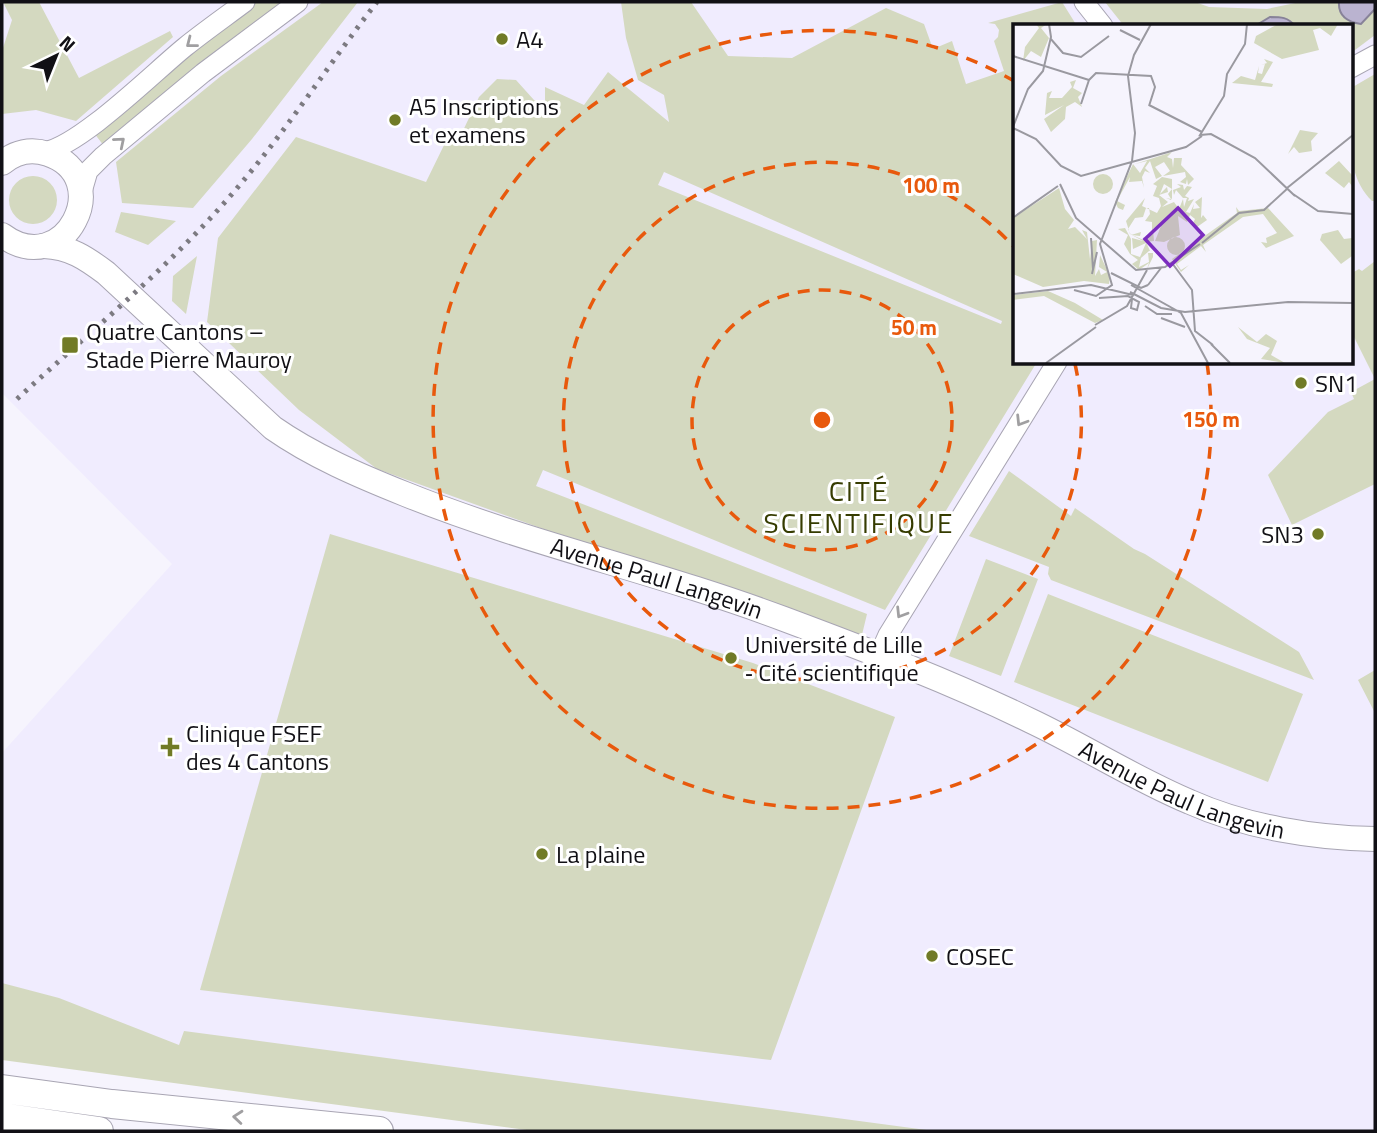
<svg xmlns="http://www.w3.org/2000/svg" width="1377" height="1133" viewBox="0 0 1377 1133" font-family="'Titillium Web',sans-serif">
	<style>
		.built { fill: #f0ecfe; fill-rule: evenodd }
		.green { fill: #d4d9c0; fill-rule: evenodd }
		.water { fill: #bab3d0; stroke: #878298; stroke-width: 2 }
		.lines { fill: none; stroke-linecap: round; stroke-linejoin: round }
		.minor-casing { stroke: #a8a5b3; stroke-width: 21 }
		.tertiary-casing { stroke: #a8a5b3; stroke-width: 26 }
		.secondary-casing { stroke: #a8a5b3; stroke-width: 30 }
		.minor { stroke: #fff; stroke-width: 19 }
		.tertiary { stroke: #fff; stroke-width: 24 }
		.secondary { stroke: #fff; stroke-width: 28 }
		.rail { stroke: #7c7a81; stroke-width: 5; stroke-dasharray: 3.5 7; stroke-linecap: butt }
		.oneway { stroke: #a09fa1 }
		.ring { fill: none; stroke: #e8590c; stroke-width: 3.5; stroke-dasharray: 12 9 }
		.poi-dot { fill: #717b26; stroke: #fff; stroke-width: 2.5 }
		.labels { text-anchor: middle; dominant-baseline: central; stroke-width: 6; stroke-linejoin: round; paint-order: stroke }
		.poi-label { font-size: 24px; fill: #111015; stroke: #fff; text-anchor: start }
		.street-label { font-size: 24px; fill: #111015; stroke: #fff }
		.quarter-label { font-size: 28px; letter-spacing: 2px; fill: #363c00; stroke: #fff }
		.inset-road { fill: none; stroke: #9a99a0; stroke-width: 2 }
		.view { fill: #7b2cbf; fill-opacity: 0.15; stroke: #7b2cbf; stroke-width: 3.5 }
		.inset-edge { fill: none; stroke: #111015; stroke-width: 3.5 }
		.centre { fill: #e8590c; stroke: #fff; stroke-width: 3.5 }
		.ring-label { font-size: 21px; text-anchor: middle; font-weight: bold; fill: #e8590c; stroke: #fff; stroke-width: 6; stroke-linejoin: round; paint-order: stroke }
	</style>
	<rect width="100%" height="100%" fill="#f6f4fd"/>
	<path class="built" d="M2,2h1373v1129h-833l-540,-87v-291l170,-189 -170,-171zM1015,26h336v336h-336z"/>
	<path class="green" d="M3,2h36l40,76 91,-47 3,6 -97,84 -40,-11 -34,4v-63l10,-31z
		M256,2h30l-182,144 -10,-13 110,-92z
		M323,2h35l-106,137 -59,69 -71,-5 -6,-41 105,-86z
		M621,2h70l37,54 64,2 94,-50 38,16 9,25 19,-8 14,43 38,-13 -10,-30 4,-4 1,-7 -4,-6 -7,-1 74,-21 15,24h-62v336h22l-152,248 -342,-140 -7,16 331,128 -6,25 -240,-82 -244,-88 -78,-59 -92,-88 11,-84 78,-101 130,45 21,-43h12l20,-42 18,-18 19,1 18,20 11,4v-17l39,18 24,-33 61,50 -5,-27 -26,-15 -12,-42zM664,172l338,149 -1,3 -343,-139z
		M1105,2h90l14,5 58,2 33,-7h75v33l-24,18v-27h-227z
		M1375,74v127h-3c-29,-28 -21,-76 -21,-113z
		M9 200a24 24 0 1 1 48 0a24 24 0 1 1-48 0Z
		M121,212l55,9 -28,24 -33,-13z
		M197,256l-11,58 -14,-13 1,-25z
		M1375,261v223l-83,41 -24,-50 60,-63 26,-13 -3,-7 24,-13 -24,-48v-60l1,2 7,-4 3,2z
		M1009,471l62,45 4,-8 59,41 11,5 154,98 15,28 -263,-100 -3,-6 1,-7 -80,-31z
		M330,534l423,129 142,54 -124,343 -571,-70z
		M986,559l52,20 -37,97 -52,-20z
		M1048,594l255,100 -35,88 -254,-100z
		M1375,670v43l-17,-33z
		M2,983l57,15 120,47 5,-14 750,100h-400l-532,-71z"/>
	<path class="water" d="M1339,2h36v7l-14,15c-13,-2 -23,-8 -22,-22z
		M1270,17c11,0 18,0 25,9h-40z"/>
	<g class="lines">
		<g class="minor-casing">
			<path id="minor" d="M1084,2l19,24
				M1351,68l24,-13
				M44,152c36,-6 109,-79 141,-105 20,-16 40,-30 60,-45
				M81,195l7,-24 15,-15 100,-83 95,-71
				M879,655l9,-20 169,-273"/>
		</g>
		<g class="tertiary-casing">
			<g id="tertiary">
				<path d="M2,163c13,-11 29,-15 46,-9 69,23 17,128 -46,81"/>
				<path id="s1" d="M44,246c26,1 42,12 62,27l167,155c40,28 87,48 132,66 124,50 254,78 379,125 83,31 167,63 247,102 53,25 104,58 159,81 56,25 124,36 185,37"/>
			</g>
		</g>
		<g class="secondary-casing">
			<path id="secondary" d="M2,1089l110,15 267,27
				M2,1117l97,14"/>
		</g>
		<use href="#minor" class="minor"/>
		<use href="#tertiary" class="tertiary"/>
		<use href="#secondary" class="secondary"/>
		<path class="rail" d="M17,399c76,-70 160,-138 226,-218 48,-57 88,-120 134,-179"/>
	</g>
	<defs><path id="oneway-chevron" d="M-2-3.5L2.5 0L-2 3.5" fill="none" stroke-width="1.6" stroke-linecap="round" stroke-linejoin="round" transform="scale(1.75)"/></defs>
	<g class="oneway">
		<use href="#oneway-chevron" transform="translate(191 43) rotate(142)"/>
		<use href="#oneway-chevron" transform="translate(120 142) rotate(-40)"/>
		<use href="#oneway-chevron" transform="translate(1021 421) rotate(122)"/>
		<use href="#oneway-chevron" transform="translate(901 613) rotate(122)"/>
		<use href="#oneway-chevron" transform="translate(238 1117) rotate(-175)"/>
	</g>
	<g class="ring">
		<circle cx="822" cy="420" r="130"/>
		<path d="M1075 364A259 259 0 1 1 1014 247"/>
		<path d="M1207 363A389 389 0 1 1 1014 81"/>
	</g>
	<g class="poi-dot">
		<circle cx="502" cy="39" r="7"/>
		<circle cx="395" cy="120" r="7"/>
		<rect x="61" y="336" width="18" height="18" rx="3.5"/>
		<circle cx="1301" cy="383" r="7"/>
		<circle cx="1318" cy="534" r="7"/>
		<circle cx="731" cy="658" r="7"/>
		<path d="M166.5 736.5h7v7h7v7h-7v7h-7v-7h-7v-7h7z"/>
		<circle cx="542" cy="854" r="7"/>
		<circle cx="932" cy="956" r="7"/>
	</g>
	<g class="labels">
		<g class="poi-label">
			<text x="516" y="39">A4</text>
			<text x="409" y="106">A5 Inscriptions<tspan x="409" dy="28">et examens</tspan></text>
			<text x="86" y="331">Quatre Cantons –<tspan x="86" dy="28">Stade Pierre Mauroy</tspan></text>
			<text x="1315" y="383">SN1</text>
			<text x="1304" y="534" text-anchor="end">SN3</text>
			<text x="745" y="644">Université de Lille<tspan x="745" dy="28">‐ Cité scientifique</tspan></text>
			<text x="186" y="733">Clinique FSEF<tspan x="186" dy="28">des 4 Cantons</tspan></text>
			<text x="556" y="854">La plaine</text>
			<text x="946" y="956">COSEC</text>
		</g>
		<g class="street-label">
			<text stroke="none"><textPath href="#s1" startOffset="710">Avenue Paul Langevin</textPath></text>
			<text stroke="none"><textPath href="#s1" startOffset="1278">Avenue Paul Langevin</textPath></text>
		</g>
		<g class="quarter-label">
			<text x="859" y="490">CITÉ<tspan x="859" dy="32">SCIENTIFIQUE</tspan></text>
		</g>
	</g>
	<g transform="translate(1013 24)">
		<rect width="340" height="340" fill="#f6f4fd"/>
		<path d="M23,0h11l-6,4 8,10 -8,19 -10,-6 -8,10 2,-14 14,-19zM265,0h60l-7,12 -11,-8 -7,2 6,20 -37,9 -28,-16 2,-7zM251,35l9,3 -12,20 12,2 -1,3 -40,-4 9,-7 14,4 4,-14 -1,7 4,1 3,-10 -4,1 6,-2zM63,56l-3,8 9,5 -4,4 4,10 -7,-5 -9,5 -1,12 -14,13 -7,-13 20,-14 -19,10 2,-22 5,-2 -3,7h13l10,-11 -2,-5zM287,106l18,3 -7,8 1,10 -13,2 -5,-6 -6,7zM159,128l-5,5 5,2 1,9 1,-10h8l-1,7 13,14 -6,6 -1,-6 -1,5 -6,-2 6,-5 -1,-5 -22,4 7,-5 -6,-9 -9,5 7,9 -6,3 -6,-18 -5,7 5,5 -5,-2 -3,6 2,11 -2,-7 -13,1 1,-5 -13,24 8,4 -2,5 -5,-2 -3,-6 18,-38 7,9 7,-12 -12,3zM326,137l13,14v11l-3,-4 -5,6 -19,-15zM80 160a10 10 0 1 1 20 0a10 10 0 1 1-20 0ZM149,153l10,2v19l-1,2 -5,-2 5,1 -3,-5 4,-5 -8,-5 -4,10 7,-7 1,5 -9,3 9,7 -6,5 12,-5 5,7 4,-10 1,8 3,-9h-4l-7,-8 -2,5 -1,-5 8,-3 -4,-3 6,1 1,5 3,-4 5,1 -7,9 4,2 -1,3 6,-2 -8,13 4,1 4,-9 -1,5 7,-1 -5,-6 7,-5 -1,21 2,-3 4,5 -10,7 -5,-2 5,-10 -2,4 -5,-4 -3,7 -9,-6 2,19 -16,7 -9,-1 6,-15 -3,-1 -5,4 1,12 -8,1 4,9h-1l-8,7 -2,9 10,-5 -1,-9h5v4l-6,12 2,-6 -10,7 -7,-6 6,-4 -8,-6 -6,-10 4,-9 -10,-6 7,-1 6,11v15l9,3 6,-14 -13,6 -1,-11 11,3 -13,-7 -4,-13 19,-23 -3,8 15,7 4,-7 -2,-8 -6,-2 4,-10 -4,-2zM133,184h3l1,6 -5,7 7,1v8l-4,9 -5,-2 3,4 -14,-6 8,1 1,-4 -10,3 -3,-6 7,-11 8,-1zM46,164l6,21 9,11 -6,9 7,-2 12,12 -5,-9 5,2 3,27 2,-18 5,-1 -2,36 4,-7 2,6 6,-3 -8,-5 1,-12 10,21 -1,8 -25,-3 -41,6 -30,-13v-56zM223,183l3,4 29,-3 26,28 -28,12 -5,-6 6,1 -1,-5 11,-5 -14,-19 -20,3 -40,28 3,7 -5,-6 -24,18 4,6 8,-5 -8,7 -9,-13 65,-46zM325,206l6,9 8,-1v18l-11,8 -21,-24 2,-6zM154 222a9 9 0 1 1 18 0a9 9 0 1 1-18 0ZM35,267l27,12 28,17 -8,3 -51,-27 -31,4v-5zM225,303l19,15 9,-8 11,7 -6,14 14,8 -24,-4 9,-11 -23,-9z" fill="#d4d9c0" fill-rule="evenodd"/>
		<path class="inset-road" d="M234,0l-2,20 -18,30 -3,22 -24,39 11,-1 44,24 40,38M107,6l20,10M37,14l13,15 18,4 28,-21M0,32l76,24M76,56l7,-7 55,3 4,11 -6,19M68,80l8,-24M136,81l53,27M0,103l15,-38 15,-18 8,-34 -2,-13M0,104l23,11 25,27 20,10 105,-29 16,-11M47,160l16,34 60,52 29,-3 35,-23M274,164l66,-53M280,170l25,17 35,3M1,193l44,-31M78,214l2,31M189,219l37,-30 25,-3 24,-22M159,239l20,27 3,41 18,14M98,249l30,15 7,-3M79,250l5,-22M118,261l50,28 27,50M135,261l13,-17M61,266l22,6 16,-11 -12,-41 32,-83 3,-28 -7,-57 6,-21 17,-31M117,268l31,16 24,4 103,-10 65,1M0,270l78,-9 42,10M86,274l29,-2 11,6 -2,8 -6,-2 1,-9M132,282l12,8h15M148,294l24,9M82,301l32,-19 20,-36M198,320l19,19M33,339l50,-36"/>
		<path class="view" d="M165,184l25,27 -33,31 -25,-27z"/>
		<rect width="340" height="340" class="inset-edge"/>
	</g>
	<circle cx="822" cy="420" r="10" class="centre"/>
	<g class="ring-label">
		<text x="931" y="193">100 m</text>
		<text x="914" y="335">50 m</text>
		<text x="1211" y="427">150 m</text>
	</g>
	<rect width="1377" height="1133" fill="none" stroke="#111015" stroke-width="7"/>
	<g transform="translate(56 56) rotate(43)" stroke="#ffffff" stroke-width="5" paint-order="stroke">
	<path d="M0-5L12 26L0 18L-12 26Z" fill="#111015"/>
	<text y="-10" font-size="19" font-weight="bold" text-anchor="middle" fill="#111015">N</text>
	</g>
</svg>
